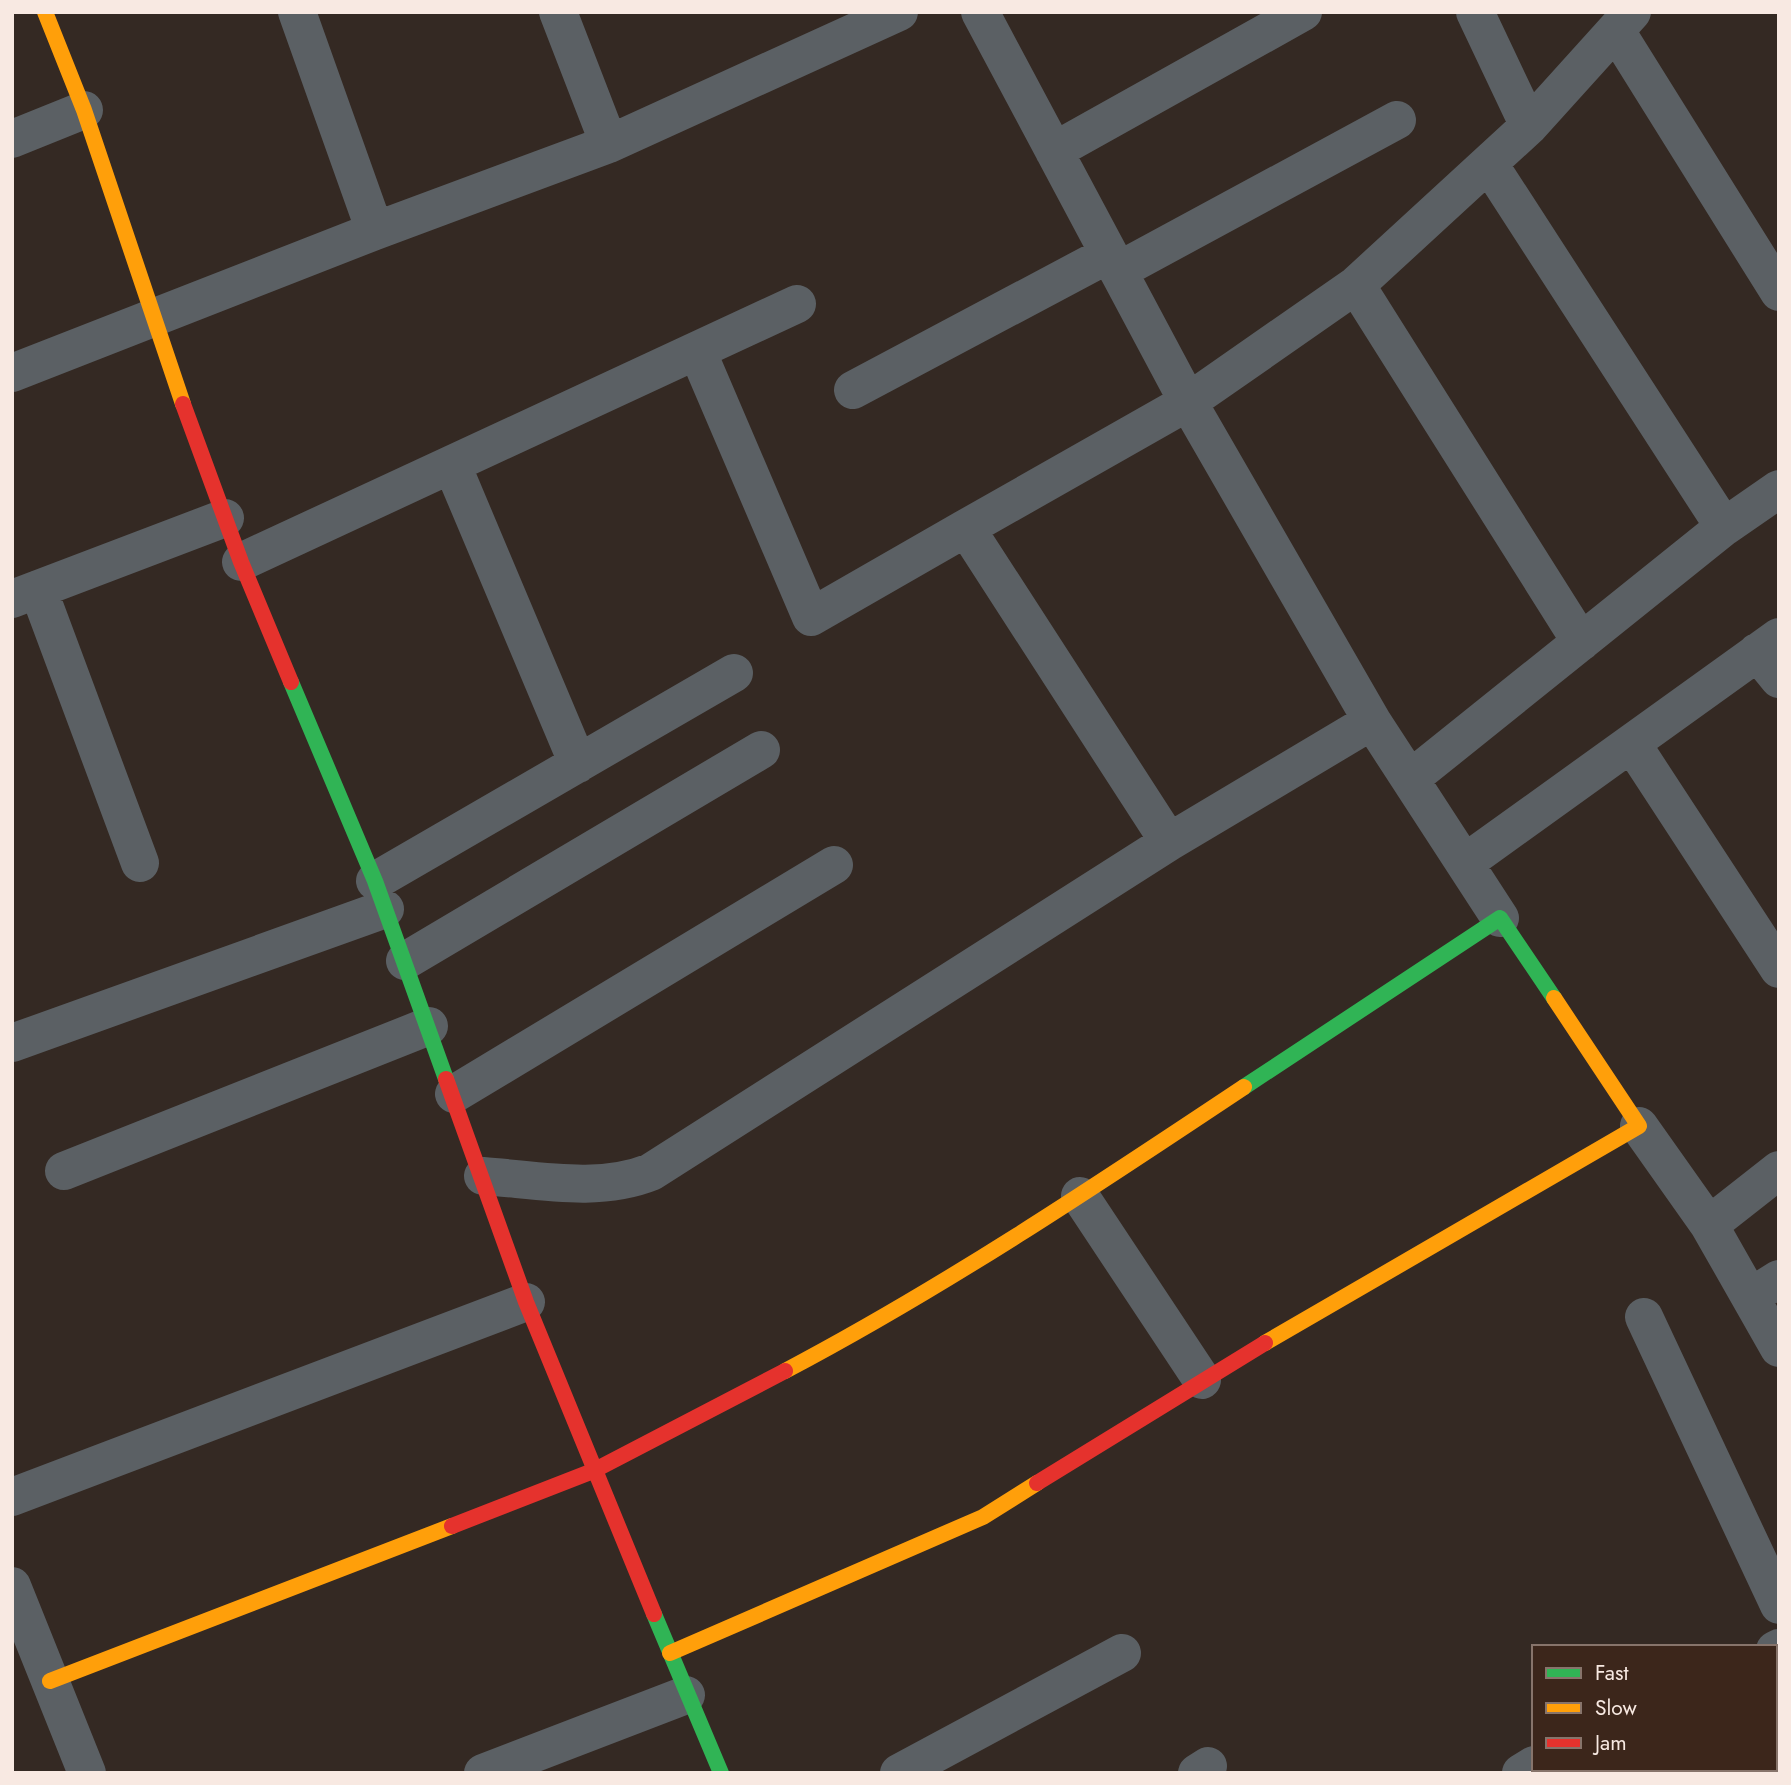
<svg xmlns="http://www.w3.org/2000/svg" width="1791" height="1785" viewBox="0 0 1791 1785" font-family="Jost,sans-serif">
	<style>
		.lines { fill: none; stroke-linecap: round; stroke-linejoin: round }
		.street { stroke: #5b6064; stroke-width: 38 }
		.fast { stroke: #30b455; stroke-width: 16 }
		.slow { stroke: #ff9f0a; stroke-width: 16 }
		.jam { stroke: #e5322d; stroke-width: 16 }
	</style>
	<rect width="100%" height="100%" fill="#342923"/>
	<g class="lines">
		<path class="street" d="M297,12l78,219
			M558,12l51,132
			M980,12l208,390 184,319
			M1475,12l54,114
			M1616,31l163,261
			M12,139l72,-29
			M1054,151l249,-139
			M1489,164l235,363
			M1118,271l279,-151
			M1356,285l225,357
			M698,353l113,264 155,-89 203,314 203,-121 128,197
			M12,373l363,-142 234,-87 290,-132
			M853,390l256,-136
			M452,465l126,299
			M966,528l222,-126 168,-117 173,-159 103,-114
			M241,562l556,-258
			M38,589l102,274
			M12,599l213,-81
			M1757,652l22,27
			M1632,744l147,225
			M1410,779l314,-252 55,-38
			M1466,862l313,-225
			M375,881l359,-208
			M405,961l356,-211
			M12,1043l373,-134
			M454,1094l380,-229
			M1639,1126l70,99 70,123
			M64,1171l365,-145
			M483,1176c55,4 116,17 168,-4l518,-330
			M1080,1196l122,184
			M1709,1225l70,-55
			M1750,1297l29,-18
			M1644,1317l135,288
			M12,1497l514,-195
			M12,1586l75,187
			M1775,1650l4,-2
			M483,1773l203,-78
			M899,1773l223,-120
			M1197,1773l11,-7
			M1521,1773l13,-8"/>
		<path class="fast" d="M291,682l84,199 71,198
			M1244,1087l256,-169 54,80
			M654,1614l67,159"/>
		<path class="slow" d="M45,12l39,98 99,294
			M1265,1343l374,-217 -85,-128
			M785,1371c159,-84 309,-184 459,-284
			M670,1653l313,-136 54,-34
			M50,1681l402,-155"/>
		<path class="jam" d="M183,404l58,158 50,120
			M446,1079l80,223 128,312
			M1037,1483l228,-140
			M452,1526l141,-55 192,-100"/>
	</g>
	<rect width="1791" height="1785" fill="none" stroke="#f8e9e2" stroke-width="28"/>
	<rect x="1532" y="1645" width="245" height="126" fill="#3c261b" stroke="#87746b" stroke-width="2"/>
	<rect x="1546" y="1668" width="35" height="10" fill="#30b455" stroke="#87746b" stroke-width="2"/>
	<text x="1595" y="1680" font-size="21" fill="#f8e9e2">Fast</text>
	<rect x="1546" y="1703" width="35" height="10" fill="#ff9f0a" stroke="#87746b" stroke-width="2"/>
	<text x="1595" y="1715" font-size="21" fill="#f8e9e2">Slow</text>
	<rect x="1546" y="1738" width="35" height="10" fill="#e5322d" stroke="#87746b" stroke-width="2"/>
	<text x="1595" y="1750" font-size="21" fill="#f8e9e2">Jam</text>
</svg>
